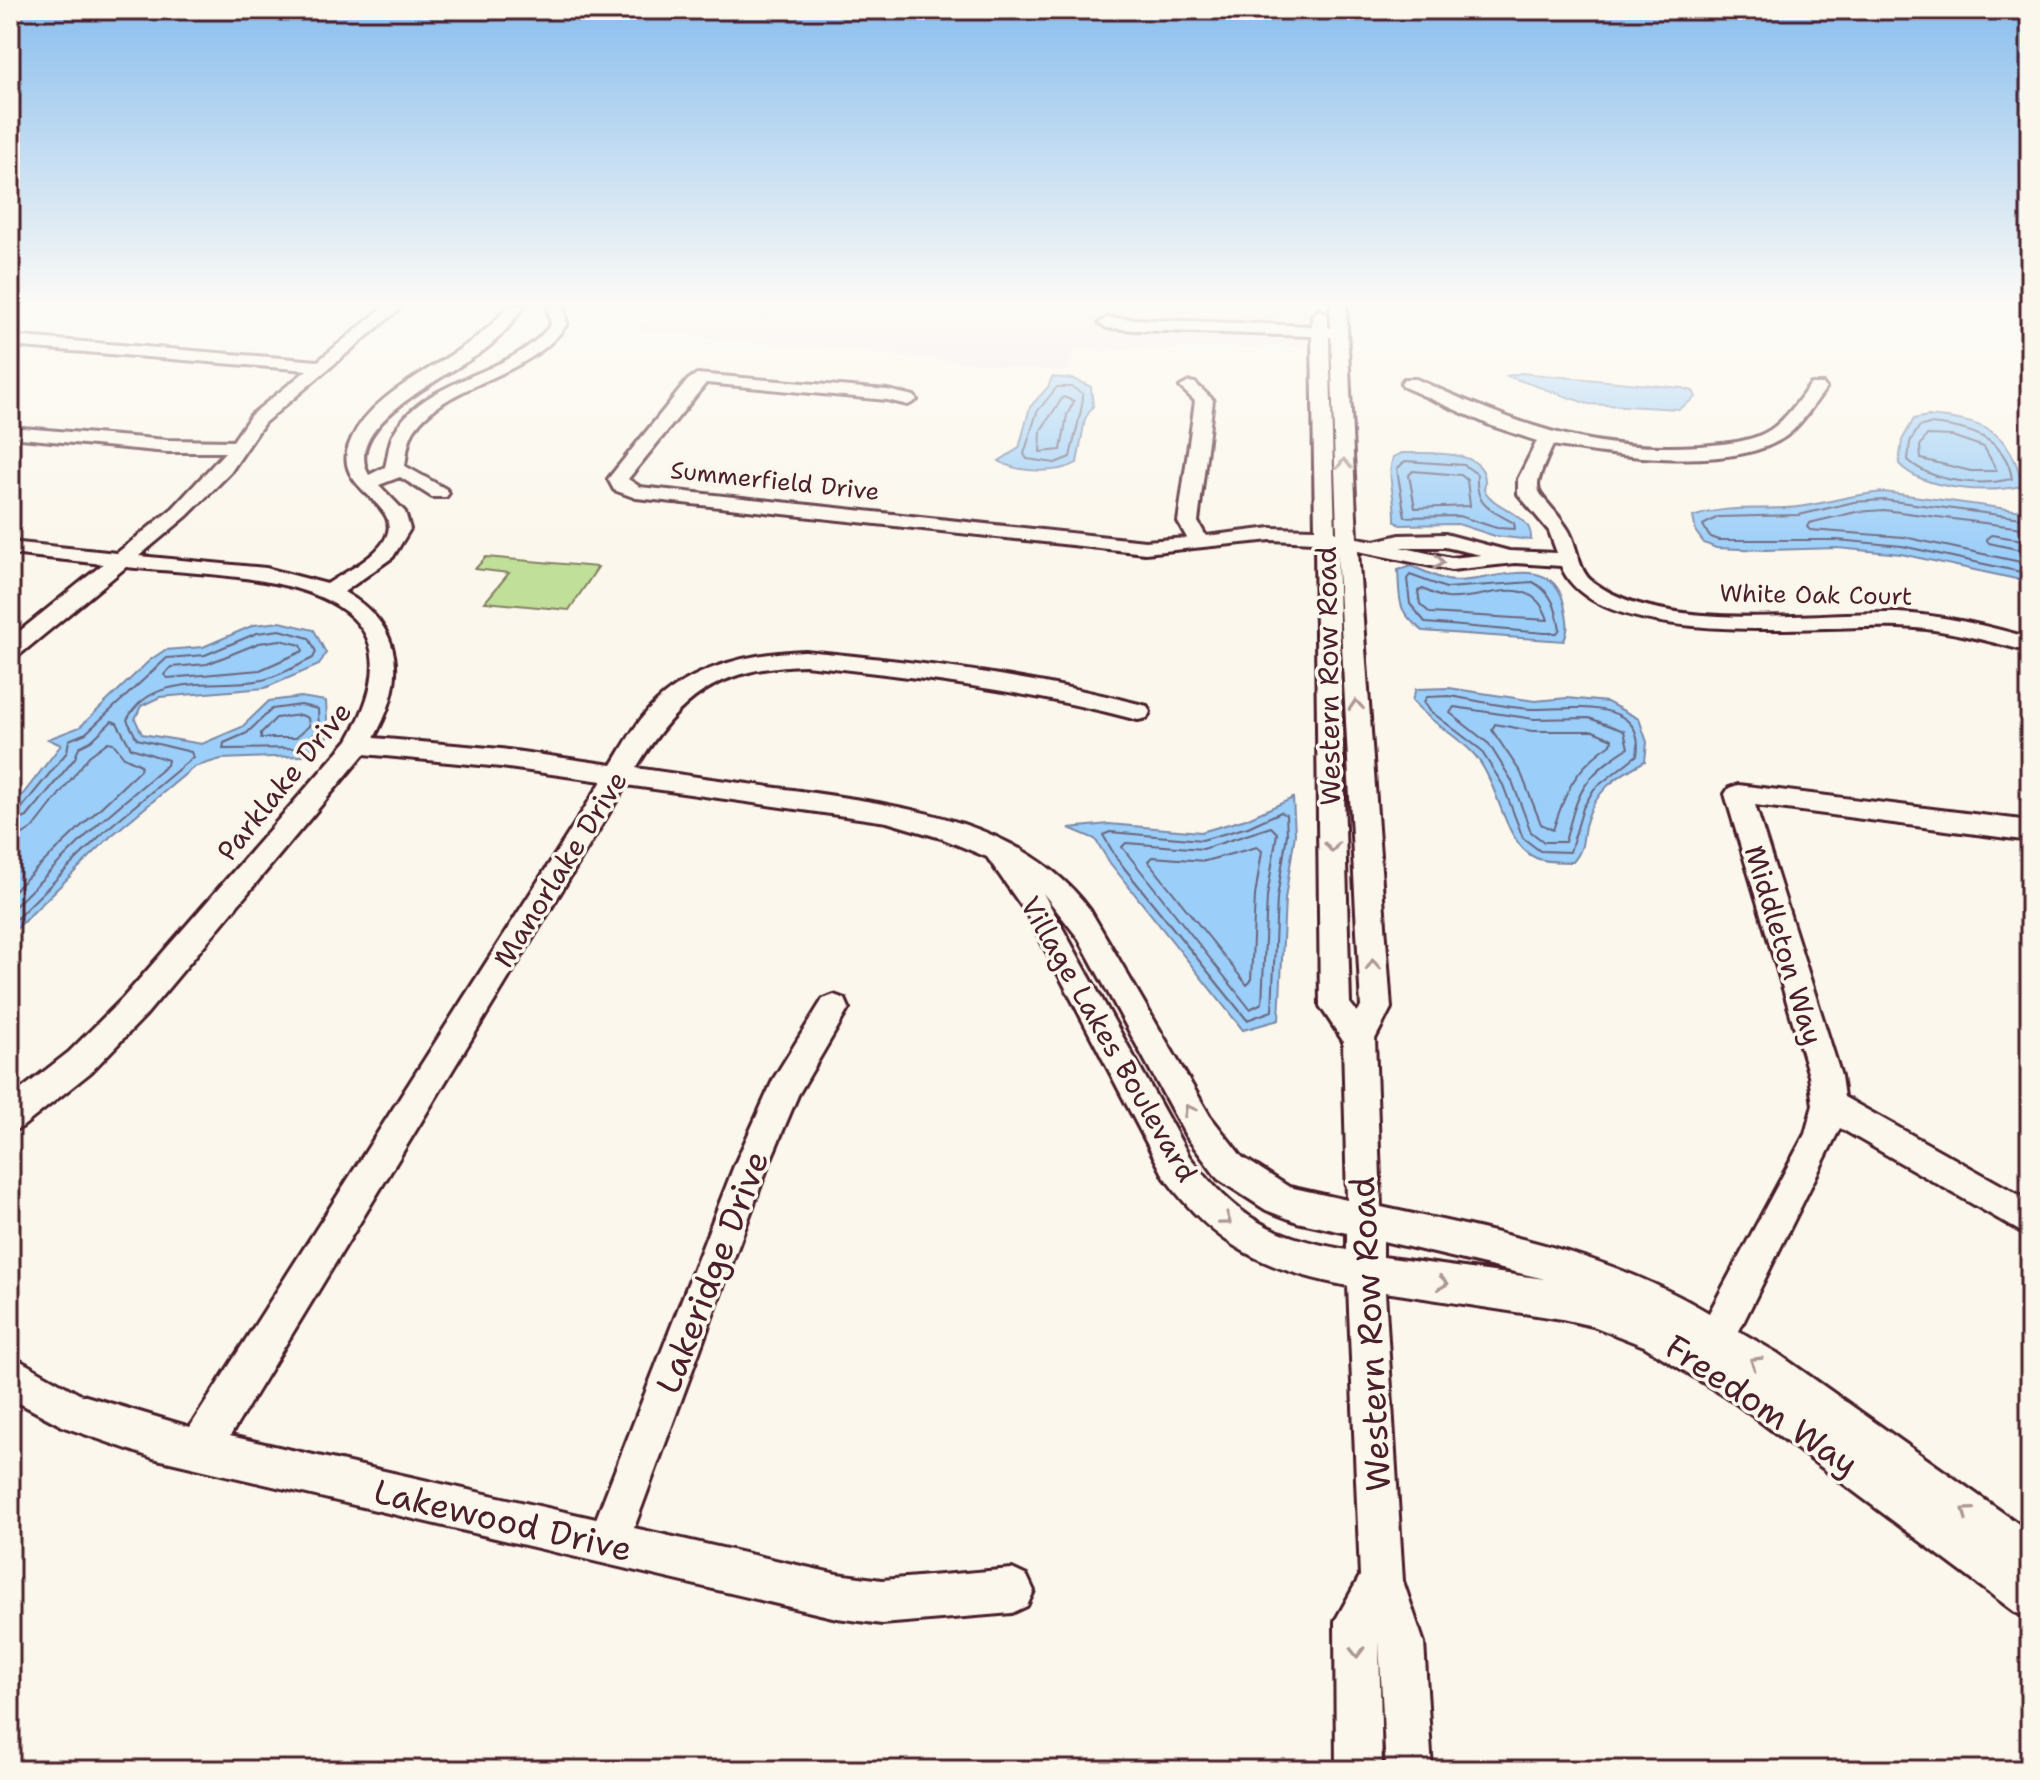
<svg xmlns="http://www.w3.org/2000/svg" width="2040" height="1780" viewBox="0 0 2040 1780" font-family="'Shantell Sans',sans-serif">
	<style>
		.built { fill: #f2e6ec }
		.green { fill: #c0df98; stroke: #857f62; stroke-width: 2 }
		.water { fill: #9bcef8; stroke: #7b88a6; stroke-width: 2 }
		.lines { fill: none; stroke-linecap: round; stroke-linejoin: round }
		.shore { stroke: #6a657d; stroke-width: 2 }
		.minor-casing { stroke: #4a1f2b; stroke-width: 6 }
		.minor { fill: #fbf7ec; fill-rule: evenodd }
		.oneway { stroke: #ab9695 }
		.labels { text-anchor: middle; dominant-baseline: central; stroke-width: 7; stroke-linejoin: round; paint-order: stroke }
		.far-street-label { font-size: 24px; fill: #4a1f2b; stroke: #fbf7ec }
		.street-label { font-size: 28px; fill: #4a1f2b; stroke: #fbf7ec }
		.near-street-label { font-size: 34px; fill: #4a1f2b; stroke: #fbf7ec }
	</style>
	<rect width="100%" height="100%" fill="#fbf7ec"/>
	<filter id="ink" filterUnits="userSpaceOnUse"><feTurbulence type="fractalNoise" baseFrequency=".0125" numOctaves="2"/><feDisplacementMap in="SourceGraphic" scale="16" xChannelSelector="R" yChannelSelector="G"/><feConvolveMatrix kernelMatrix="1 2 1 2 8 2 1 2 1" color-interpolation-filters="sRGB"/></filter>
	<g filter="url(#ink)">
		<path class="built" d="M658,306h662v39l-245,6 -9,21 -430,-42z"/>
		<path class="green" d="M486,557l112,10 -29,43 -84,-8 24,-29 -34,-4z"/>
		<path class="water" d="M1521,373l161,15 11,3 3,6 -17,12 -91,-5 -81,-28z
			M1052,377l22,2 17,8 2,19 -8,13 -8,44c-19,11 -60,10 -78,-2l20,-13 11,-41 18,-20z
			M1928,416c52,5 84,12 94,70 -34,7 -97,5 -123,-22l3,-24 12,-21z
			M1402,453c29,1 92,-6 82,37 12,21 49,23 47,50l-36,-4 -37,-12 -58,1 -5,-4c1,-22 -9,-44 -2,-64z
			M1884,492l146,20v70l-129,-28 -64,-6 -71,2 -50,-2 -12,-5 -8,-11 -3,-15c35,-13 69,-6 105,-10 29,-4 57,-13 86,-15z
			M1411,566c12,4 24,11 36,14 35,7 104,-33 117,24 3,15 6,23 0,37l-141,-10c-27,-20 -23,-30 -25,-61z
			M280,622l34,8 12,23 -7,12 -54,23 -105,9 -19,9 -6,13 7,15 60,10 40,-17 27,-26 32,-4 25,4 2,35 -26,20 -81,3 -27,8 -83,69 -101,99v-124l51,-66 -13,-6 32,-12 70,-67 15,-10 38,-3 51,-22z
			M1449,688l86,13 32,-3 40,4 32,17 8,23 -2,19c-30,16 -51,30 -60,65 -3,16 -1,23 -12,36 -11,-1 -27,1 -37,-4 -34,-15 -36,-76 -63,-105 -19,-20 -44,-31 -61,-53l4,-11z
			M1293,798l2,36 -10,65 -6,121 -36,10 -133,-167 -15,-24 -26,-11 40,-4 92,8 45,-13z"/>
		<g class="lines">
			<path class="shore" d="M1057,387h15l11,7c1,11 -10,48 -13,63l-15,6 -28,-4 -3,-5 13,-42z
				M1063,397l11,4 -7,14 -6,35 -21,2 1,-22z
				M1929,424c36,3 77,12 83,55 -32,7 -79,4 -104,-19l2,-18 9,-15z
				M1927,435l25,1 32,11 13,24h-26l-50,-12 -1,-13z
				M1405,461l59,4 13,9c-2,32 12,35 37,49l1,6 -18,-1 -38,-12 -54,1 -8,-48z
				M1413,471l48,4 6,5 3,26 -55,2 -6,-33z
				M2030,519l-146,-19 -30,2 -55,13 -81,2 -15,8 6,11 9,4h119l65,6 128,28
				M2030,529l-146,-19 -28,2 -47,11 -2,4 3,3 94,7 126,27
				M2030,541l-39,-6 -5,4 3,4 41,9
				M1410,575l36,13 87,-6c20,11 23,26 27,47l-3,4h-12l-119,-10 -16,-19 -3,-25z
				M1423,589c8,4 16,8 24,9 38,3 85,-29 101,22l-118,-7 -10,-9 -2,-13z
				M280,640l21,5 2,6 -43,19 -92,8 -4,-3 7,-8 36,-3 52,-21z
				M1449,696c28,4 59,13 87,13 34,0 111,-12 101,46l-43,34 -11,19 -13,44 -30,-1 -17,-13 -20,-53 -23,-36 -50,-38 -6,-9 3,-5z
				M301,705l17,4 1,21 -21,18 -75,1 1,-6 23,-10 25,-24z
				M1454,707l80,12 55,-1 35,13 4,17c-46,29 -50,44 -63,94h-21l-13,-10 -19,-51 -23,-37 -39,-31z
				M301,715l7,3 1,8 -14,12h-34v-5l15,-15z
				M1495,724l37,7h61l19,8 -1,5c-36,24 -45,46 -58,86l-12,-6 -20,-51 -29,-43z
				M1281,812l5,3 1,19 -10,64 -5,113 -25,9 -130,-161 -14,-24 7,-3 92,8 46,-13z
				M10,814l10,-4 47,-58 2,-12 17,-7 81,-75 38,-3 52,-22 23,-3 29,8 7,14 -3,6c-17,8 -33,18 -51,22 -46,9 -110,-9 -135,40l10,19 54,13 2,5 -87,73 -96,95
				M10,824l17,-7 48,-59 4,-11 12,-6 21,-20 5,2 14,25 37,12 -1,5 -68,58 -89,88
				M1271,827l6,6 -10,64 -5,106 -12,6 -128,-162 4,-4 77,6z
				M10,836l13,-2 11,-7 55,-71 19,-14 5,1 11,14 17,8 -1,5 -130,124
				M1257,847l5,4 -7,45 -4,85 -4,4 -99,-124 4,-4 53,4z"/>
			<g class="minor-casing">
				<path id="minor" d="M385,306h18l-139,117 -34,50 -43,43 -48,40 127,12 61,16c18,-12 42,-23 55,-40 31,-42 -56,-52 -31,-104 27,-60 116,-78 157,-134h16c-11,16 -22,30 -37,42 -31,25 -148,75 -118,127l16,-8c3,-10 3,-20 7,-30 30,-62 120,-59 159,-113l-4,-18h16l4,18c-39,56 -120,57 -153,106 -7,12 -7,24 -9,36l41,23 3,4 -3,4h-14l-32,-20 -21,8 26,27 5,17 -17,28 -49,35c62,35 62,89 30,146l127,11 111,16c10,-16 19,-33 30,-47 38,-49 105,-65 163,-67 115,11 229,25 342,55l3,6 -3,6 -9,2c-109,-29 -220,-43 -333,-55 -87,3 -125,31 -169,103 52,8 104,15 157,22 104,15 230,29 297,120l120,206 32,41 47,30 58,13 -4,-159 -23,-35 -5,-464 -44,-2 -126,13 -509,-55 -22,-8 -6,-11 80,-99 9,-6 190,16 27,6 3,4 -9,5 -21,-5 -181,-17 -78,96 12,8 505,54 42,-3 -9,-16 17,-121 -15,-14 9,-5 6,1 18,17 -15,122 8,14 65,-8 44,1 -3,-193 -176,-6 -29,-2 -8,-5 8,-5 205,8v-11l8,-5 8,5v12l3,1 -1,-22h16l11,232 18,3 25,-6 45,-1 64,17 48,2 -8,-22 -31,-37v-15l19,-38 -45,-15 -88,-39 -3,-4 3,-4h12c100,44 171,74 283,67 23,-2 51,-3 71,-16 17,-11 28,-30 41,-46h12l3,4c-12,16 -24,36 -40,48 -51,37 -174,20 -233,9 -26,57 -16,38 14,83 11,16 10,43 26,54 71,53 220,29 305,31 45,2 89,13 132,25v14c-43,-11 -86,-24 -131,-25 -76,-3 -304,25 -338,-61l-46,-3 -64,7 -93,-19 33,457 -16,31 6,168c115,25 226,45 328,106l96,-179 8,-29 -4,-29 -84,-282 4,-6 9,-3 292,36v20l-275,-36 86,271 3,21 186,104v36l-190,-109 -101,203 38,22 253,179v87l-15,-7 -282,-211 -89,-55 -51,-20 -31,-7 -177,-27 18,289 21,62 8,127h-46l-7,-129 3,129h-46l-1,-149 25,-45 -12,-290c-83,-16 -132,-39 -183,-108l-138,-264 -40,-57 -46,-19 -54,-16 -261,-37 -396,651 366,83 138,-353 40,-88 49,-79 11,-4 11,4 4,9 -51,87 -30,71 -134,362 203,46 45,6 130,-11 15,7 7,15 -7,15 -15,7 -130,11 -45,-6 -684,-160 -89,-31 -54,-29v-43l69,39 111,33 412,-646 -101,-14 -137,-13 -219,262 -54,56 -69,55 -12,5v-34l59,-46 54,-54 225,-258c98,-170 -119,-162 -222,-173l-108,89 -8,2v-19l93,-75 -93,-10v-12l107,11 56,-45 52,-56h-58l-157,-15v-10l157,13 66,1 18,-26 56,-45 -297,-24v-10l308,25zM1329,337h2l6,196h-2zM1400,547h45l36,8 -30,3zM1337,550l24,457 -4,5 -7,-9zM1043,893l36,46 107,197 32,43 48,31 31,12 50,11v17c-77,-14 -109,-31 -158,-94zM1383,1241l162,38 -162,-22z"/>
			</g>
			<use href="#minor" class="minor"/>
		</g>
		<defs><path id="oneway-chevron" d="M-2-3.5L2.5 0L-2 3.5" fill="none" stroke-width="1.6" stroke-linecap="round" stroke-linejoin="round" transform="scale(2)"/></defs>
		<g class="oneway">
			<use href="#oneway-chevron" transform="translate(1344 464) rotate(-92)"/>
			<use href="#oneway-chevron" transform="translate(1439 562) rotate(7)"/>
			<use href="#oneway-chevron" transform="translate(1356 705) rotate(-94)"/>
			<use href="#oneway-chevron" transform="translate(1332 847) rotate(89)"/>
			<use href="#oneway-chevron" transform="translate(1373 965) rotate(-94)"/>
			<use href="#oneway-chevron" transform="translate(1189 1110) rotate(-119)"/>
			<use href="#oneway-chevron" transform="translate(1226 1220) rotate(37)"/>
			<use href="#oneway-chevron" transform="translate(1443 1283) rotate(8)"/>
			<use href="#oneway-chevron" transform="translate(1755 1362) rotate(-148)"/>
			<use href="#oneway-chevron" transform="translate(1967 1512) rotate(-144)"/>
			<use href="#oneway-chevron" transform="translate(1357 1652) rotate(89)"/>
		</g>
	</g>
	<linearGradient id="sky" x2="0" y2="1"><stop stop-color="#89beee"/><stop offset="0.55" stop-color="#fdfbf6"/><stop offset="1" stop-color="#fdfbf6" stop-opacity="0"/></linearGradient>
	<rect width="2040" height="555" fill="url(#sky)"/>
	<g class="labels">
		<g class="far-street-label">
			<text transform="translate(775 481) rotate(6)">Summerfield Drive</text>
			<text transform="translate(1816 595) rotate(1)">White Oak Court</text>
		</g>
		<g class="street-label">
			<text transform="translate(1328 676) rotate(-91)">Western Row Road</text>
			<text transform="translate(284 781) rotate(-51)">Parklake Drive</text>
			<text transform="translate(560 869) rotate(-58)">Manorlake Drive</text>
			<text transform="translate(1784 945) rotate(73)">Middleton Way</text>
			<text transform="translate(1109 1039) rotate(60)">Village Lakes Boulevard</text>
		</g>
		<g class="near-street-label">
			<text transform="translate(712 1272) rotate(-69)">Lakeridge Drive</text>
			<text transform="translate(1370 1334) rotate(-93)">Western Row Road</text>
			<text transform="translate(1762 1405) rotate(34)">Freedom Way</text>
			<text transform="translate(503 1520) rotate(13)">Lakewood Drive</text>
		</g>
	</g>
	<rect width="2040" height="1780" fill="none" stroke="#fbf7ec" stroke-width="40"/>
	<rect x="20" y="20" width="2000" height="1740" fill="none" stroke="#4a1f2b" stroke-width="3" filter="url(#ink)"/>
</svg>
